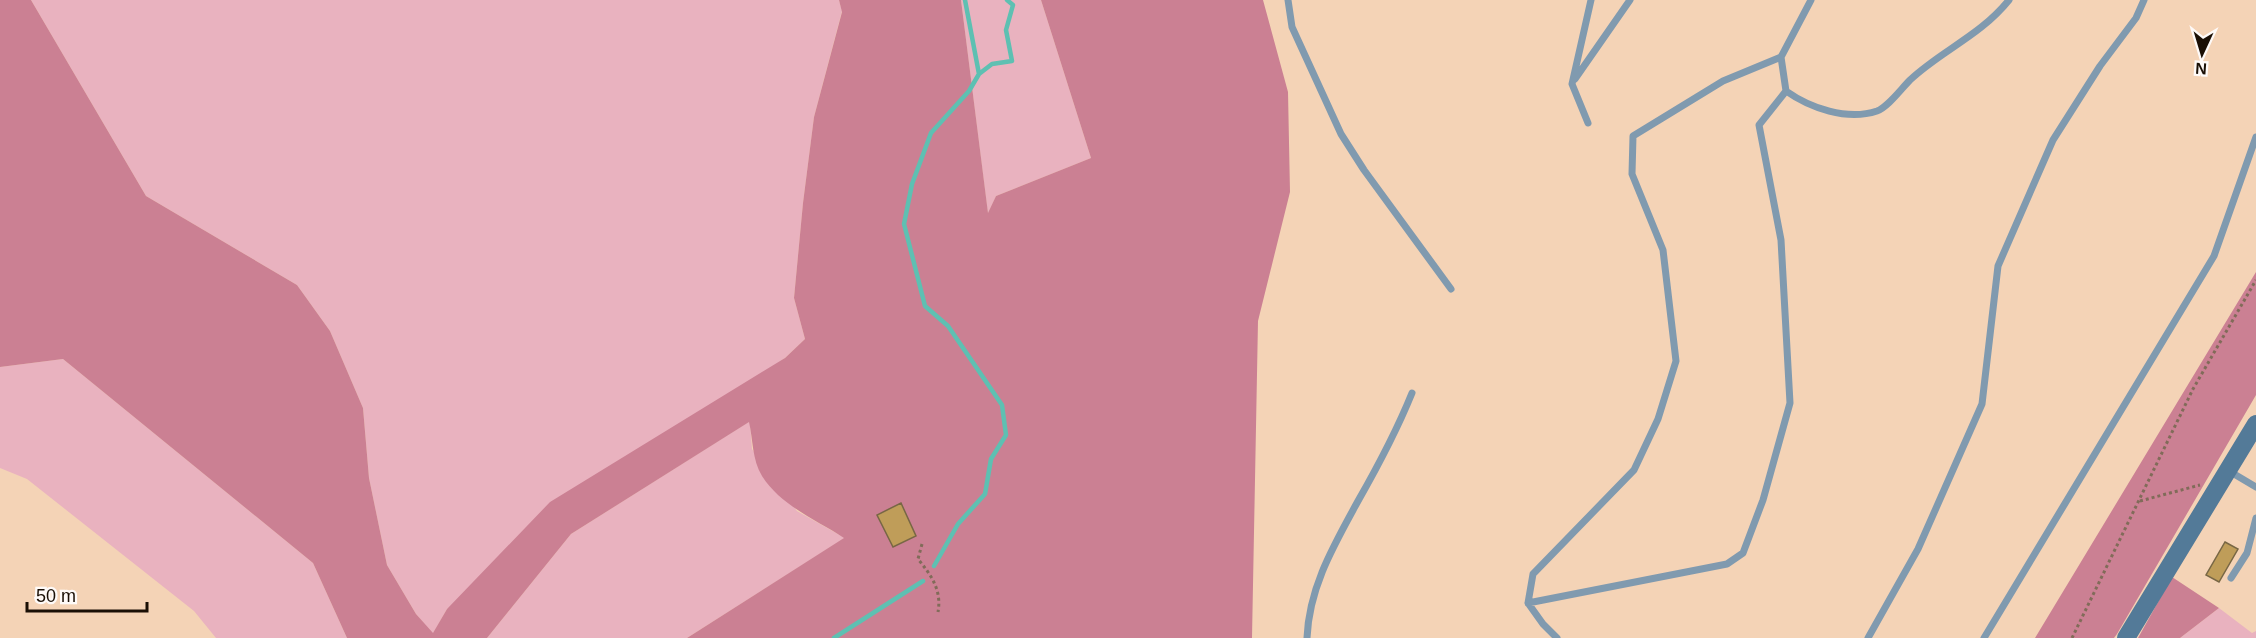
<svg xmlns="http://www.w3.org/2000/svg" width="2256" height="638" viewBox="0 0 2256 638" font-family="Helvetica,sans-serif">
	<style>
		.green { fill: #e9b2bf }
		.forest { fill: #cb8093 }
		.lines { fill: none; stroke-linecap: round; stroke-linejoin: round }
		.stream { stroke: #5ec0b2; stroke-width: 4.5 }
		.building { fill: #bf9d59; stroke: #786745; stroke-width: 1.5 }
		.path { stroke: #816b59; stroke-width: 3; stroke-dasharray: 3 3; stroke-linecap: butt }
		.lane { stroke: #809aaf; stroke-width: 7 }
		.secondary { stroke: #537a98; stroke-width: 18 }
	</style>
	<rect width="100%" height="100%" fill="#f4d3b6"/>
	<path class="green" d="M31,0h808l3,11 -28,106 -11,86 -9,95 11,41 -20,19 -338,251 -14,25 -17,-20 -29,-49 -18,-87 -6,-70 -33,-77 -33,-46 -151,-89z
		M961,0h80l50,158 -95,38 -8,18z
		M63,359l250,204 34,75h-131l-22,-27 -167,-132 -27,-11v-101z
		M750,421l2,28 45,62 48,27 -158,100h-200l84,-104z
		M2219,608l33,25 4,-2v7h-76z"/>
	<path class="forest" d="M0,0h31l115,196 151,89 33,46 33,77 6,70 18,87 29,49 17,19 14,-24 103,-107 235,-144 20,-19 -11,-41 9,-95 11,-86 28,-105 -3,-12h122l27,213 8,-17 95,-38 -50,-158h222l25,92 2,100 -32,129 -6,317h-565l157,-100c-27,-18 -63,-32 -82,-62 -10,-16 -9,-37 -13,-54l-178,112 -84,104h-140l-34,-75 -250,-204 -63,8z
		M2256,272v123l-139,239 -3,4h-79z
		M2172,577l47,31 -39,30h-42z"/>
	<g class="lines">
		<path class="stream" d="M979,74l13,-10 20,-3 -6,-31 7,-25 -6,-5
			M934,566l24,-42 27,-30 6,-35 15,-24 -4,-30 -54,-79 -23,-20 -21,-82 8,-40 19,-51 38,-42 10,-17 -14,-74
			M834,638l89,-57"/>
	</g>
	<path class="building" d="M901,503l15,33 -23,11 -16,-32z
		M2225,542l13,7 -19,33 -13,-7z"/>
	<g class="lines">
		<path class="path" d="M2140,501l60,-16
			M922,544l-4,15c13,16 24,31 20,53
			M2072,638l121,-249 63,-109"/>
		<path class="lane" d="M1288,0l4,27 49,107 23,36 87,119
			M1575,79l55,-79
			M1786,91c24,17 61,30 91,20 11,-4 24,-22 33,-31 32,-30 70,-44 99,-80
			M1588,123l-16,-39 19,-84
			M2229,471l27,16
			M2231,578l16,-25 9,-35
			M1528,603l199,-39 16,-11 20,-53 27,-97 -9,-163 -22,-115 27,-34 -5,-34 30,-57
			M1307,638c2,-51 27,-93 51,-137 20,-35 39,-71 54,-108
			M1557,638l-14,-14 -15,-21 5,-29 101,-104 24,-51 18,-58 -13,-111 -31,-76 1,-38 90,-55 58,-24
			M1868,638l50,-89 64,-145 16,-138 55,-126 47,-74 36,-48 8,-18
			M1984,638l230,-382 42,-119"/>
		<path class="secondary" d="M2126,638l130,-214"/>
	</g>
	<g transform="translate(2202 54) rotate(184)" stroke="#fefaf8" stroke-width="4.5" paint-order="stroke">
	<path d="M0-4.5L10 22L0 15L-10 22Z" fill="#1a0f05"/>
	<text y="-9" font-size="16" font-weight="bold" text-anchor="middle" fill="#1a0f05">N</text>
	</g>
	<path d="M27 602v9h120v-9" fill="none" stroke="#1a0f05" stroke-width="3"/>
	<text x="36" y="602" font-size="18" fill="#1a0f05" stroke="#fefaf8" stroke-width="4.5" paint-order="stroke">50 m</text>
</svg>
